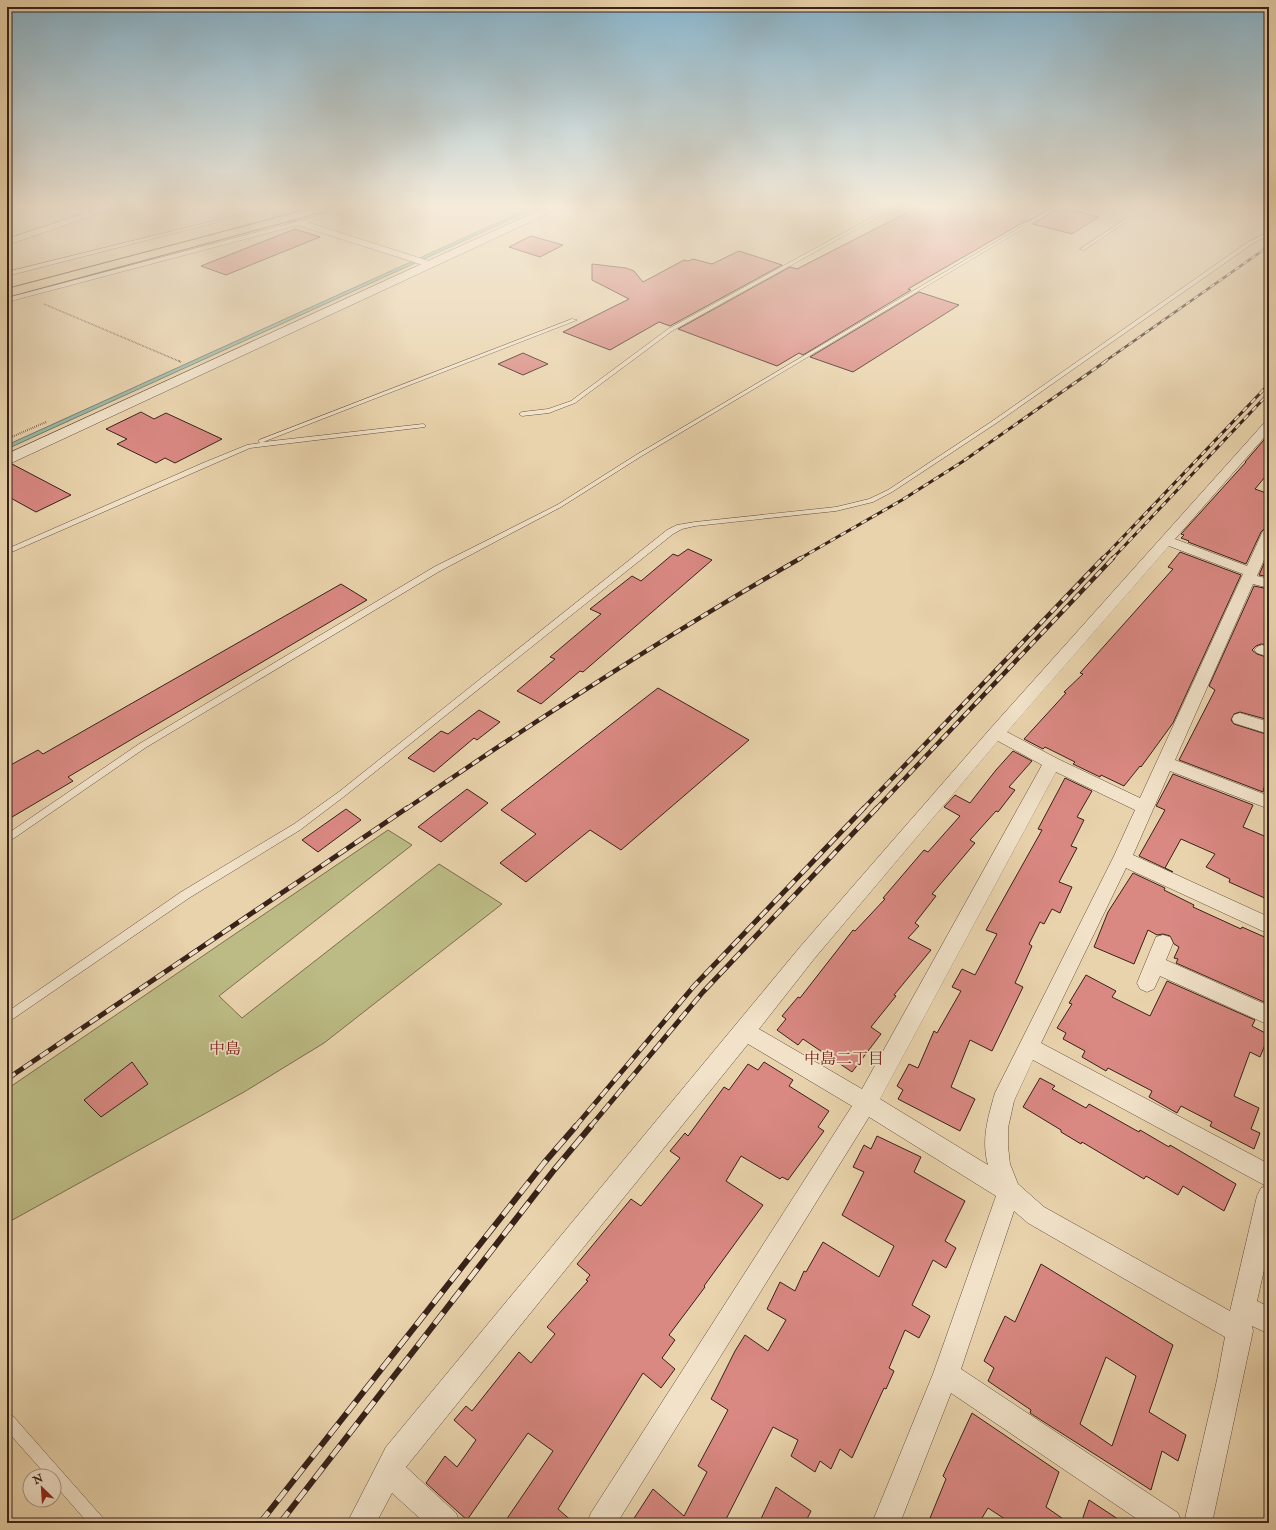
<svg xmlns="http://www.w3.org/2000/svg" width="1276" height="1530" viewBox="0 0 1276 1530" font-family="'IM FELL English','Noto Serif JP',serif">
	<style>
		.green { fill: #bcbb85; stroke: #7a6e4f }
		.water { fill: #98b8a6; stroke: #727c6e }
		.building { fill: #d98882; stroke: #382219; fill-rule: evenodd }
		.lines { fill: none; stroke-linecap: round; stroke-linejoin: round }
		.minor-tunnel { stroke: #c6b08f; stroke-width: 10; stroke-dasharray: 10 5; stroke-linecap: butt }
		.service-casing { stroke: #644e3e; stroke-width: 1 }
		.minor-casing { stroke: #644e3e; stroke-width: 1 }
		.tertiary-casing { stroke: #644e3e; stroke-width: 1 }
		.trunk-casing { stroke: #382219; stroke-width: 2 }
		.path-far1 { stroke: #382219; stroke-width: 1.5; stroke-dasharray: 0.5 1; stroke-linecap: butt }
		.path { stroke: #382219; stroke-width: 2; stroke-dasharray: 0.5 1.5; stroke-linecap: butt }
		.service { fill: #f1e2c9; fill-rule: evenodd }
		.minor { fill: #f1e2c9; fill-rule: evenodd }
		.tertiary { fill: #f1e2c9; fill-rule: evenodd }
		.trunk { fill: #e9d3ac; fill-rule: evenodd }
		.rail-far4-casing { stroke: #382219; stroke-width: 2.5 }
		.rail-far3-casing { stroke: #382219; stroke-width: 3 }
		.rail-far2-casing { stroke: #382219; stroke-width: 4.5 }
		.rail-far1-casing { stroke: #382219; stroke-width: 5 }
		.rail-casing { stroke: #382219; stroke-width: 6 }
		.rail-far4 { stroke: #f1e2c9; stroke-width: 1.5; stroke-dasharray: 5; stroke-linecap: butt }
		.rail-far3 { stroke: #f1e2c9; stroke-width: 2; stroke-dasharray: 6; stroke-linecap: butt }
		.rail-far2 { stroke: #f1e2c9; stroke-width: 3; stroke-dasharray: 8; stroke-linecap: butt }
		.rail-far1 { stroke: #f1e2c9; stroke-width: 3.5; stroke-dasharray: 10; stroke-linecap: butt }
		.rail { stroke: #f1e2c9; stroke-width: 4.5; stroke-dasharray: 14; stroke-linecap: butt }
		.labels { text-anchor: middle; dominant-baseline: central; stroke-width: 3.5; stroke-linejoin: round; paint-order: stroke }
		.near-neighbourhood-label { font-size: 16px; fill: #7a1f14; stroke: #f1e2c9 }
	</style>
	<rect width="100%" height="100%" fill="#e9d3ac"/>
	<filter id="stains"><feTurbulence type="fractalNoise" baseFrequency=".005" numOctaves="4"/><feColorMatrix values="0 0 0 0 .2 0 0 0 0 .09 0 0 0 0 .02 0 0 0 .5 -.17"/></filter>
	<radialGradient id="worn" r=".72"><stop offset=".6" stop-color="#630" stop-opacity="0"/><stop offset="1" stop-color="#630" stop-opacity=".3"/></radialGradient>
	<path class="green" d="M388,830l24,15 -193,151 23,22 197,-154 63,40 -178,139 -80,49 -237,131v-134z"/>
	<path class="water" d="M532,207h6l-531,242v-4z"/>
	<path class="building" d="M918,207h135l-27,15h-2l-116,67 3,1 -108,65 -4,-2 -22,13 -99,-37 112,-62 7,2z
		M1060,207l39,10 -27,17 -39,-10z
		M295,229l25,8 -94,38 -25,-9z
		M531,236l32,9 -23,12 -31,-10z
		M739,251l43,14 -112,61 -11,-4 -49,28 -47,-18 66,-33 -37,-19v-16l34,4 8,3 9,11 41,-22 4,1 5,-2 19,5z
		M919,292l40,13 -106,67 -43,-15z
		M523,353l25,11 -25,11 -25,-11z
		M141,412l13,7 12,-6 56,26 -47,24 -10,-5 -9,5 -39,-19 10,-5 -21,-10z
		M1269,434v38l-14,17 14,5v34l-5,1 -3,3 -15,32 -58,-22 1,-1 -8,-3 3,-3 -3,-1 65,-72h-1z
		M12,464l59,31 -35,17 -29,-16v-30z
		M688,549l24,11 -129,112 -3,-1 -39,33 -24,-13 38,-32 -5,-2 51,-43 -11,-5 42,-33 9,5 32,-27 5,2z
		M1180,552l61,23 -68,148 -32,44 -1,-1 -16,20 -23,-11 -1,2 -27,-13 2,-2 -30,-15 -2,2 -19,-10 42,-46 -2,-1 19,-18 -3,-1 93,-104 -5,-2z
		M1269,552v25l-10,-2z
		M341,584l26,16 -299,177 5,4 -66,39v-53l31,-17 5,4z
		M1254,586l15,3v56l-8,-1 -5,2 -4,4 5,4 12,4v62l-29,-8 -6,2 -3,6 3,4 35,11v45l-3,-1 -3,13 -84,-32 36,-70 -6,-4z
		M658,688l91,52 -128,110 -31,-20 -64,52 -26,-19 36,-29 -35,-24z
		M479,710l21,12 -23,18 -3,-2 -40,34 -26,-14 33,-27 7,3z
		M1013,751l19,10 -23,26 6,3 -17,22 -2,-1 -26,29 5,3 -43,51 4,2 -21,27 4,3 -11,12 23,12 -37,45 2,1 -25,31 10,7 -29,38 -49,-33 -5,6 -21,-15 9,-11 -4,-3 16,-19 2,1 53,-68 2,1 30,-32 -2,-1 41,-48 4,2 32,-36 -16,-9 11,-12 15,8 26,-33z
		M1173,774l80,31 -10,22 26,11v62l-40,-18 1,-3 -24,-12 9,-13 -34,-15 -16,29 8,4 -34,-16 26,-46 -9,-4z
		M1065,778l27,13 -15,26 7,3 -13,26 6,2 -18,34 13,5 -12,26 -8,-4 -8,15 -4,-2 -11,22 3,2 -17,37 8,4 -31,64 -22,-11 -19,47 24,12 -15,32 -62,-32 5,-9 -6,-4 12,-22 9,4 16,-37 3,2 24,-42 -9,-4 10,-18 13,6 22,-41 -11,-4 56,-100 -4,-1z
		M467,789l21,14 -47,39 -23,-15z
		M346,809l15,11 -43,32 -16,-12z
		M1133,873l32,15 -1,2 30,15 -1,2 48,22 1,-2 27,12v55l-5,8 -88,-39 2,-4 -4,-1 5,-11 -5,-3 -4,-8 -7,-2 -6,1 -9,-5 -14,34 -40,-17 14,-35z
		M1086,975l30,16 -4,6 38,19 17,-35 88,39 -3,6 17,9 -9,22 -10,-5 -16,44 25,12 -8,21 9,4 -6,16 -44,-23 2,-4 -31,-16 -4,7 -28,-16 3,-6 -44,-23 -2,3 -24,-14 3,-6 -22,-12 3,-6 -9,-5 15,-24 -3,-1z
		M132,1062l16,22 -47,33 -17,-17z
		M764,1062l29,18 -4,6 40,25 -11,16 6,4 -36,49 -6,-3 -2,2 -39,-23 -15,25 37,24 -59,81 1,1 -36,48 6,5 -13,18 13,11 -14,19 -18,-15 -85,136 16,14h-70l49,-72 -25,-18 -61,87 -41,-37 19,-27 12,11 19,-27 -22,-20 12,-14 6,5 47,-59 12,11 24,-29 -8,-7 41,-46 -2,-1 4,-5 -13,-11 54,-65 10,7 39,-48 -10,-7 15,-18 3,3 36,-49 5,3 19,-26 10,6z
		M1040,1078l15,8 -3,3 34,19 3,-4 50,28 1,-2 29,17 1,-2 66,39 -12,27 -41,-25 -5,9 -32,-19 -2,3 -62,-37 -1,2 -20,-12v-2l-38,-23z
		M877,1136l44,21 -7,15 51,29 -20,40 11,7 -10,20 -13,-8 -21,45 18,11 -11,22 -14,-8 -16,38 5,3 -8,18 -2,-1 -32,70 -12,-9 -9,20 -11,-8 -5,11 -24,-16 7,-16 -25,-13 -49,96h-93l22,-34 31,27 23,-44 -9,-6 30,-56 -17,-11 24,-48 10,-16 23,16 18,-31 -19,-11 13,-27 15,9 9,-20 2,1 17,-30 56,35 15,-31 -52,-31 22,-43 -11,-5 11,-22 7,4z
		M1041,1264l132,81 -24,67 37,23 -8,26 -16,-10 -11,39 -107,-68 -14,-9 1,-3 -43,-29 6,-13 -10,-7 21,-45 10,6zM1106,1357l30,19 -24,70 -32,-22z
		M972,1413l87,59 -13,35 23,16h-58l-23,-15 -9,15h-51l18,-44 -3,-3z
		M776,1487l35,24 -6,12h-46z
		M1089,1500l35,23h-43z"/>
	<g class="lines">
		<path class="minor-tunnel" d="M258,211l42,12"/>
		<g class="service-casing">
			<path id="service" d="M270,207h6l-269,69v-4z
				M353,207h5l-56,17 -295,78v-4z
				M891,207h5l-224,124 -97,72 -26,10 -27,3 -3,-2 3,-2 26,-3 23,-8 97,-72z
				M1055,207h4l-419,250 -79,50 -121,64 -295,177 -138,95v-9l132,-90 295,-177 123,-62 79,-50z
				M1144,207h4l-64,43 -4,-1z
				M1269,232v3l-17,9 -257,180 -103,68 -19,10 -37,9 -141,15 -13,3 -9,5 -327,261 -46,35 -111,68 -182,125v-11l174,-120 113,-68 46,-33 327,-261 10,-5 18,-3 141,-15 33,-8 19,-9 103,-68 257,-180z
				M572,319l5,1 -314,122 160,-18 2,1v2l-175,21 -243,106v-5l196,-86 44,-18 13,-2 -2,-2 1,-1z
				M7,1413l5,2 91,103 3,5h-18l-34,-39v-8h-7l-40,-45z"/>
		</g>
		<g class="minor-casing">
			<path id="minor" d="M103,207h11l-1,2 -106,36v-6z
				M242,207h11l9,4 -4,3 -15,-5z
				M300,220l132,42 2,2 -2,2h-6l-129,-41 -1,-2z
				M1269,421v11l-94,107 72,27 15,-33 2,-3 5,-1v19l-12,28 12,3v9l-16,-4 -78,176 94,36v13l-99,-38 -37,84 136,62v17l-143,-66 -85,175 228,121v84l-12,53 12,6v27l-17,-8 1,5 -41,192h-28l33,-143 8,-43 -197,-114 -14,-12 -53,158 217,144 4,10h-39l-192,-130 -51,130h-28l61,-149 63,-178 -127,-79 -252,406h-30l4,-10 261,-407 -104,-62 -342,423 50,46 4,10h-35l-33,-30 -16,30h-29l39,-76 414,-500 190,-218 275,-307zM1169,546l74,28 -103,224 -82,-39 -51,-27zM998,741l44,24 -180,324 -103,-60 55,-70zM1056,772l79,38 -22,48 -118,235c-7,24 -14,47 -7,72l-108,-66zM1033,1060l233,126 -5,2 -4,8 -27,115 -186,-104 -26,-23 -8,-20 -2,-18v-18l6,-27z
				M1262,645l7,2v10l-12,-4 -3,-3 3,-3z
				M1240,713l29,9v12l-35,-11 -2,-4 2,-4z
				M1163,935l7,2 3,6 -7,17 103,46v19l-109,-49 -6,13 -7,3 -7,-3 -3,-6 19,-46z"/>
		</g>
		<g class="tertiary-casing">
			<path id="tertiary" d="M546,207h13l-1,2 -551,256v-11z"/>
		</g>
		<g class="trunk-casing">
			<path id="trunk" d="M318,207h17l-2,2 -326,88v-8z"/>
		</g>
		<path class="path-far1" d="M44,304l137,58"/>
		<path class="path" d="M179,361l2,1
			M7,439l39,-17"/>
		<use href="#service" class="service"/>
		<use href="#minor" class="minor"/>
		<use href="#tertiary" class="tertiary"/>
		<use href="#trunk" class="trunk"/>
		<g class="rail-far4-casing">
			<path id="rail-far4" d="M1104,362l165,-116"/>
		</g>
		<g class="rail-far3-casing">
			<path id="rail-far3" d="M799,559l103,-59 60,-38 144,-101
				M1102,559l167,-175
				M1112,559l157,-166"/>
		</g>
		<g class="rail-far2-casing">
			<path id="rail-far2" d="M406,809c129,-88 260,-174 395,-251
				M863,809l240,-251
				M876,809l237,-251"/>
		</g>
		<g class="rail-far1-casing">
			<path id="rail-far1" d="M7,1079l400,-271
				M575,1127l119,-141 170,-178
				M590,1127l113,-135 174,-184"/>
		</g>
		<g class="rail-casing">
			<path id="rail" d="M260,1523l284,-360 32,-37
				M280,1523l274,-353 37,-44"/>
		</g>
		<use href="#rail-far4" class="rail-far4"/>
		<use href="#rail-far3" class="rail-far3"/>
		<use href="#rail-far2" class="rail-far2"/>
		<use href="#rail-far1" class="rail-far1"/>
		<use href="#rail" class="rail"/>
	</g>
	<linearGradient id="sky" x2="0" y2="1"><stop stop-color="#88b6ce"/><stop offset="0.49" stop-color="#f5ebda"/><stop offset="1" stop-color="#f5ebda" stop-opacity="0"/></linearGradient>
	<rect width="1276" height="421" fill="url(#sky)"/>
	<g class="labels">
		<g class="near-neighbourhood-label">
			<text x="225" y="1050">中島</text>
			<text x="844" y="1060">中島二丁目</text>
		</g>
	</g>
	<rect width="1276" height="1530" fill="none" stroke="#e9d3ac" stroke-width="24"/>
	<rect x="8" y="8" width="1260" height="1514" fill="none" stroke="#382219" stroke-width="2"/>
	<rect x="12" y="12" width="1252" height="1506" fill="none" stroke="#382219"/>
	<g transform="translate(42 1488) rotate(335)"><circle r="19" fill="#f1e2c9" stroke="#a79583"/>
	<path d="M0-3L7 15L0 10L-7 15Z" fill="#8f2418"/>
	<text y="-6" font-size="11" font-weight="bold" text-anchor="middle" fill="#382219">N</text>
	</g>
	<rect width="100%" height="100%" filter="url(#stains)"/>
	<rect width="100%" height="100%" fill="url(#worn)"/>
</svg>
